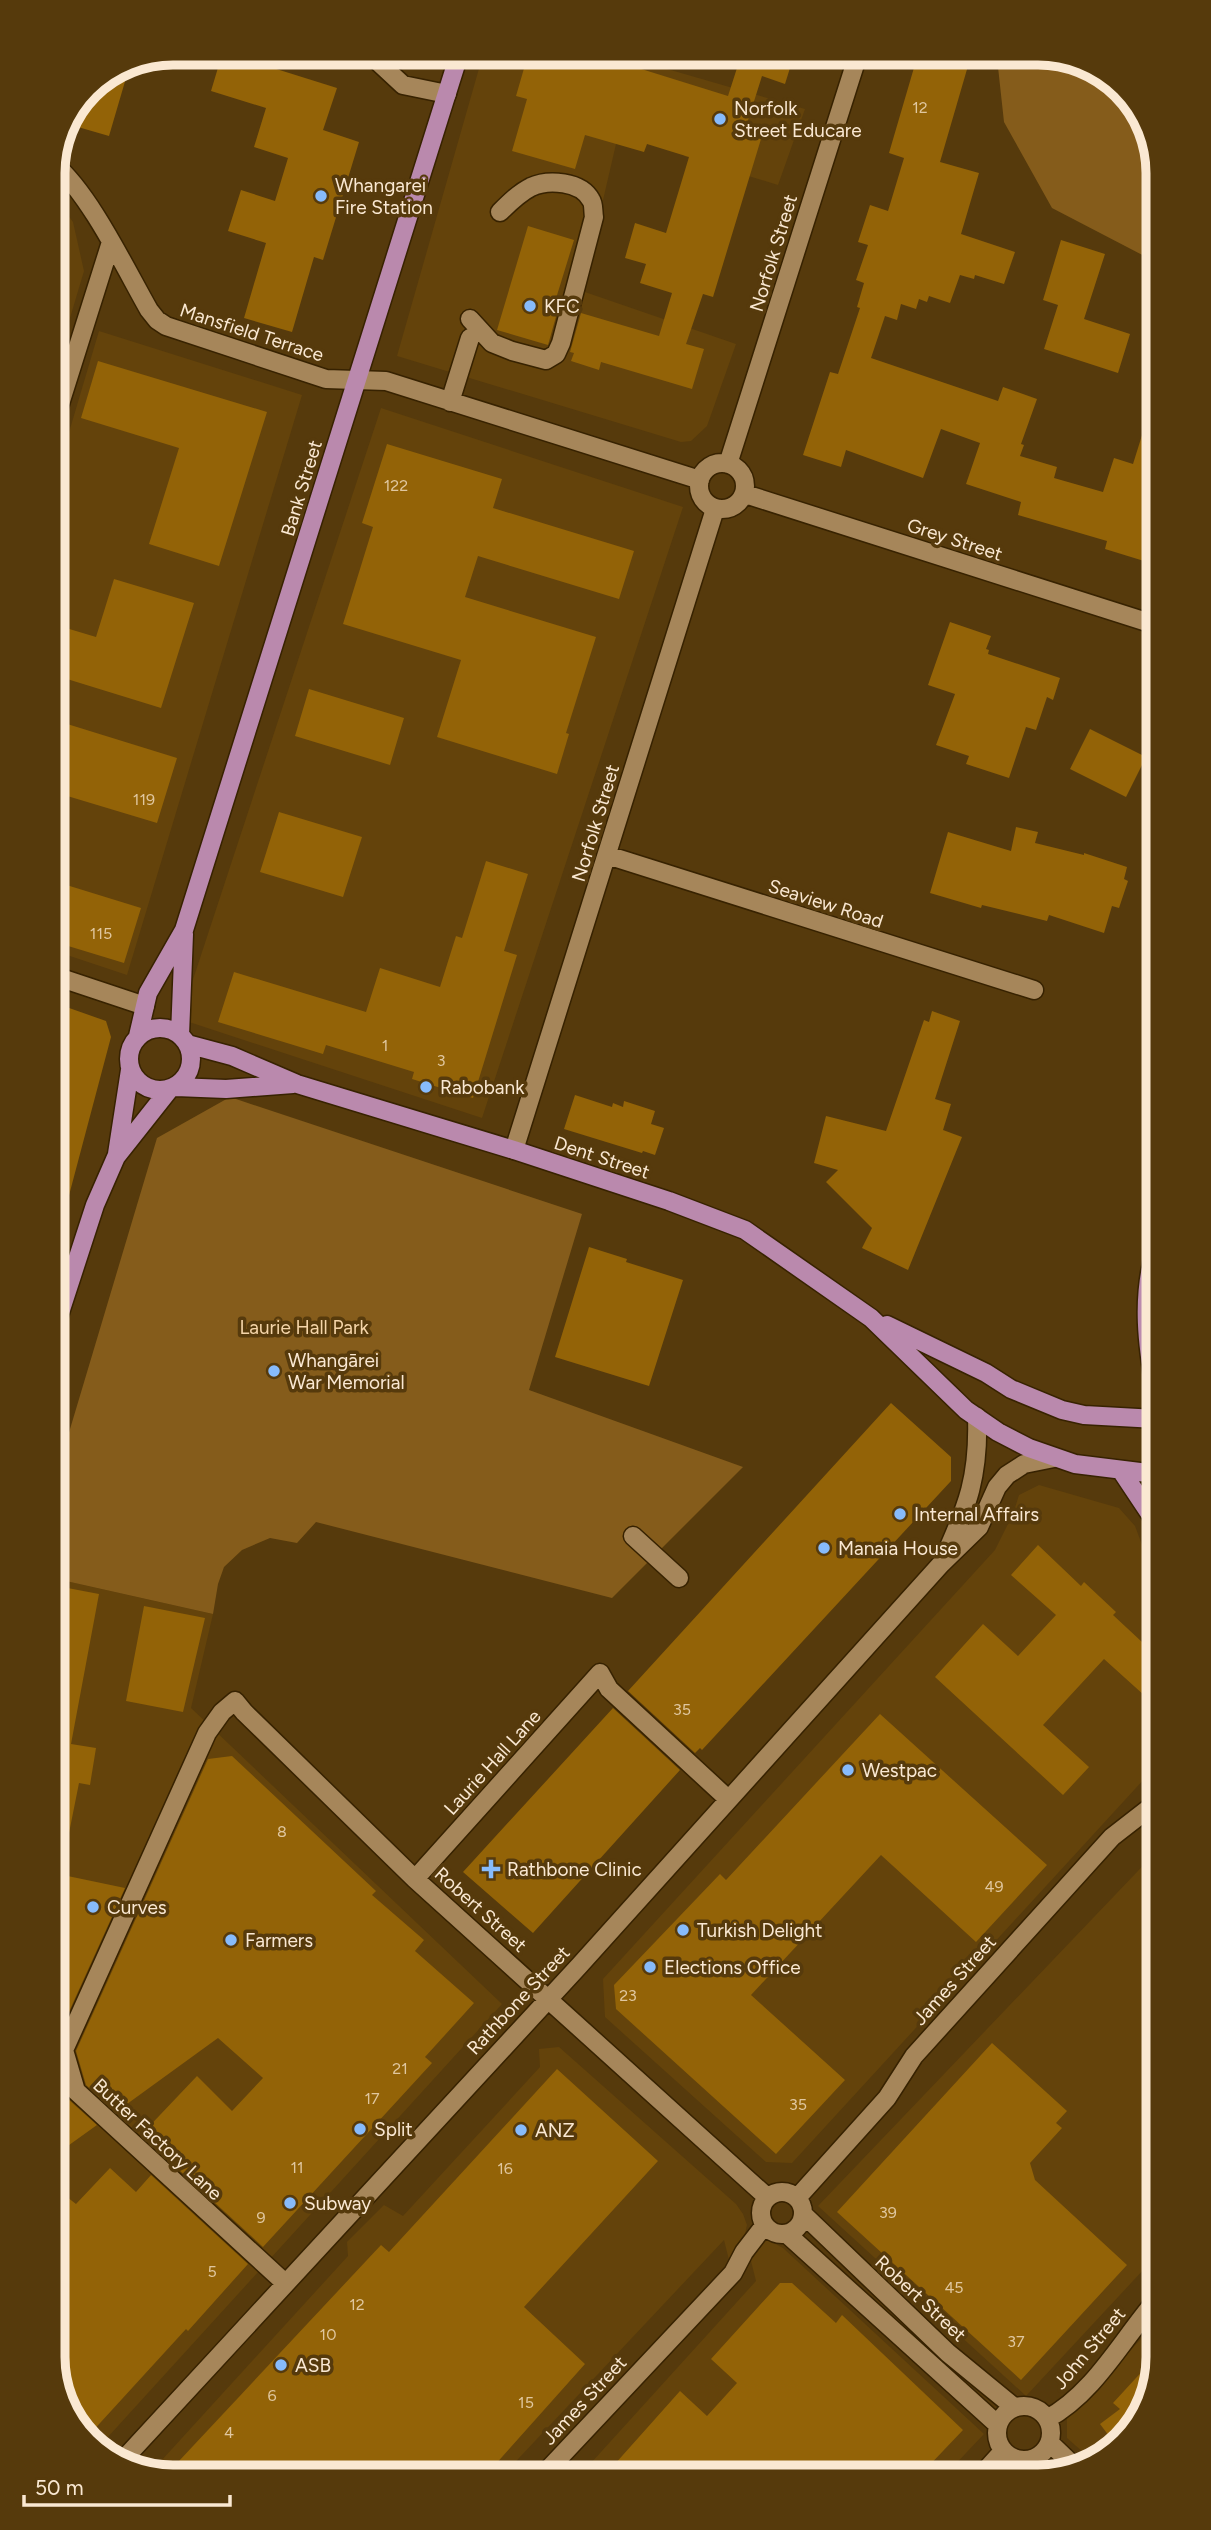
<svg xmlns="http://www.w3.org/2000/svg" width="1211" height="2530" font-family="Figtree,sans-serif">
<style>
.built{fill:#64430b}
.green{fill:#855c1b}
.building{fill:#936307}
.lines{fill:none;stroke-linecap:round;stroke-linejoin:round}
.minor-casing{stroke:#372201;stroke-width:21}
.major-casing{stroke:#372201;stroke-width:21}
.minor{stroke:#a6865a;stroke-width:18}
.major{stroke:#ba89ad;stroke-width:18}
.poi-dot{fill:#87bbfb;stroke:#563a0c;stroke-width:2.5}
.labels{text-anchor:middle;stroke-width:7;stroke-linejoin:round;paint-order:stroke}
.number-label{font-size:16px;fill:#e0c79f}
.poi-label{font-size:19px;fill:#fae8d2;stroke:#563a0c;text-anchor:start}
.street-label{font-size:19px;fill:#fae8d2;stroke:#563a0c}
.park-label{font-size:19px;fill:#f5d5a9;stroke:#563a0c}
.rim{fill:none;stroke:#fae8d2;stroke-width:9}
</style>
<rect width="100%" height="100%" fill="#563a0c"/>
<!-- built -->
<path class="built" d="M644,57L643,62L805,109L778,185L684,156L689,142L616,144L582,291L736,344L707,426L691,441L681,442L397,356L482,58Z
M53,195L73,222L84,271L53,375Z
M99,331L302,395L127,975L55,951L54,483Z
M381,408L683,507L482,1118L180,1019Z
M1039,1485L1119,1508L1135,1526L1156,1582L1157,1765L792,2163L766,2162L605,2017L603,1979L995,1550L1013,1514L1019,1495Z
M57,1579L213,1614L191,1708L502,2004L97,2449L59,2396Z
M1157,1851L1158,2254L1026,2396L818,2206Z
M559,2047L736,2204L743,2214L747,2225L744,2238L729,2260L724,2240L503,2475L165,2477L151,2472L348,2256L347,2242L384,2205L403,2216L540,2067L539,2049Z
M766,2239L783,2248L984,2434L948,2472L581,2474L756,2281L750,2257Z
M1158,2321V2358L1134,2430L1092,2460L1067,2438V2418Z"/>
<!-- green -->
<path class="green" d="M1008,53H1046L1111,77L1152,134V260L1052,208L1004,122L998,67Z
M230,1097L582,1214L529,1390L743,1467L612,1598L316,1522L297,1543L270,1538L242,1550L224,1567L218,1584L213,1614L57,1579L56,1476L157,1138Z"/>
<!-- building -->
<path class="building" d="M918,54H953L970,59L940,162L979,173L961,234L1015,252L1004,284L975,275L974,279L960,275L950,303L929,296L927,302L919,299L916,309L901,304L897,320L885,316L871,358L998,401L1003,387L1037,399L1021,444L1024,445L1020,456L1057,467L1054,478L1103,492L1114,458L1133,464L1148,416L1153,417V556L1147,554L1144,561L1105,549L1107,541L1018,515L1021,502L966,484L980,443L941,429L923,478L846,450L841,467L803,455L830,372L838,374L860,308L857,307L864,283L856,280L868,245L858,242L870,205L888,211L904,158L889,153Z
M794,55L785,84L762,76L744,133L761,139L713,297L703,294L686,344L704,349L692,389L601,362L599,370L571,361L574,353L570,352L581,313L659,336L672,293L640,283L646,264L625,258L635,223L666,233L689,157L647,144L644,152L585,135L575,169L512,151L527,99L516,96L527,58L624,57L622,63L728,96L737,68L711,60L712,56Z
M248,60L337,88L323,130L359,142L323,260L314,257L292,332L244,318L266,243L228,231L241,190L275,201L288,158L254,147L266,108L211,91L220,61Z
M131,61L109,136L71,125L88,87L127,62Z
M528,226L574,240L554,305L559,306L548,345L497,330Z
M1061,240L1105,254L1084,319L1130,334L1118,373L1044,349L1058,305L1043,300Z
M98,361L267,412L219,566L149,544L179,448L81,418Z
M387,444L502,479L493,508L634,551L619,599L478,556L465,597L596,637L566,733L569,734L557,774L437,737L461,660L343,624L373,527L362,523Z
M114,579L194,603L161,708L54,675V666L66,628L96,637Z
M950,622L991,636L986,649L989,650L988,654L1060,678L1053,700L1047,697L1036,730L1026,727L1009,778L966,764L969,756L936,745L955,694L928,685Z
M309,689L404,718L390,765L295,736Z
M64,723L177,758L157,823L54,792V754Z
M1090,729L1146,757L1126,797L1070,769Z
M279,812L362,837L343,897L260,872Z
M1016,827L1038,832L1035,843L1084,855V853L1127,867L1124,879L1128,881L1119,908L1112,906L1104,933L1049,915L1047,921L982,905L981,908L930,893L948,832L1011,851Z
M486,861L528,874L504,951L517,955L473,1098L412,1079L414,1072L326,1045L323,1054L218,1022L234,972L366,1012L380,968L440,987L456,936L462,938Z
M60,883L141,908L124,963L55,942V900Z
M55,1003L106,1021L111,1037L63,1218L56,1217Z
M932,1011L960,1021L935,1099L951,1104L943,1130L962,1137L908,1270L862,1248L872,1228L826,1182L838,1170L814,1163L826,1116L886,1131L924,1020L929,1022Z
M575,1095L612,1107L613,1103L623,1107L624,1101L655,1111L651,1124L664,1128L655,1155L643,1151L642,1153L564,1129Z
M589,1247L627,1259L626,1262L683,1280L649,1386L555,1357Z
M891,1403L951,1457V1481L702,1750L700,1748L695,1753L628,1691Z
M1038,1545L1081,1586L1084,1582L1116,1612L1113,1615L1156,1655L1157,1684L1145,1696L1104,1659L1043,1725L1089,1767L1063,1795L935,1677L983,1624L1018,1656L1056,1615L1011,1575Z
M57,1586L99,1594L71,1744L96,1748L90,1785L79,1783L68,1838L57,1837Z
M144,1606L205,1618L183,1712L126,1701Z
M613,1708L680,1770L533,1933L463,1872Z
M880,1714L1047,1865L976,1942L881,1855L751,1995L845,2080L776,2154L616,2009L614,1985L720,1874L726,1880Z
M232,1756L376,1891L372,1895L424,1940L415,1951L474,2003L425,2057L432,2063L263,2247L141,2135L197,2076L232,2111L263,2078L218,2038L116,2112L86,2085L76,2051L208,1759Z
M58,1874L125,1888L58,2036Z
M992,2043L1067,2111L1056,2123L1062,2128L1030,2163L1035,2180L1127,2265L1021,2380L837,2212Z
M557,2069L658,2161L524,2307L585,2364L486,2475L164,2477L381,2245L389,2252Z
M58,2070L68,2099L97,2125L58,2153Z
M110,2168L136,2192L151,2175L248,2264L188,2331L186,2329L90,2434L79,2424L59,2396L58,2190L76,2204Z
M780,2283H792L836,2323L842,2315L963,2430L923,2472L606,2474L680,2391L707,2416L737,2383L711,2359Z
M1158,2354L1134,2430L1115,2444L1100,2424L1120,2409L1113,2403Z"/>
<g class="lines">
<defs>
<path id="minor" d="M375,59L403,85L447,94
M54,164C90,194 125,268 149,310L157,320L166,326L326,379L386,381L700,480
M470,319L492,343L512,351L546,360L556,354L561,343L594,217C593,212 594,204 591,200C581,181 548,179 531,187C519,193 509,203 500,212
M450,402L470,338
M53,426L111,242
M699 486a23 23 0 1 1 46 0a23 23 0 1 1-46 0Z
M728,464L858,55
M745,494L1153,624
M607,855L1034,990
M55,976L145,1006
M514,1150L715,509
M633,1536L679,1578
M944,1558C968,1505 979,1476 977,1417
M415,1879L600,1673L609,1689L728,1799
M761 2213a21 21 0 1 1 42 0a21 21 0 1 1-42 0Z
M797,2198L887,2098L914,2056L1112,1837L1157,1802
M803,2214L948,2353L1014,2407
M787,2234L998,2425
M285,2283L76,2091L64,2050L207,1733L222,1712L235,1701L244,1712L415,1879L767,2197
M997 2433a27 27 0 1 1 54 0a27 27 0 1 1-54 0Z
M1047,2419C1095,2393 1123,2338 1158,2298
M1050,2443L1078,2470
M122,2461L579,1966L941,1564L979,1527L997,1487L1007,1475L1024,1464L1054,1458
M984,2472L1003,2451
M543,2475L733,2273L744,2252L764,2226"/>
<path id="major" d="M129 1059a31 31 0 1 1 62 0a31 31 0 1 1-62 0Z
M180,1035L184,934
M138,1036L148,993L184,930L458,58
M187,1044L232,1056L297,1084L514,1150L669,1201L745,1230L871,1318L966,1410L998,1432L1029,1448L1075,1464L1156,1474
M176,1087L226,1089L293,1084
M117,1154L130,1070
M1155,1252C1141,1298 1147,1346 1156,1393
M56,1325L95,1205L116,1157L169,1090
M887,1325L986,1373L1011,1389L1062,1410L1084,1415L1156,1419
M1122,1472L1156,1523"/>
</defs>
<!-- minor casing -->
<use href="#minor" class="minor-casing"/>
<!-- major casing -->
<use href="#major" class="major-casing"/>
<!-- minor -->
<use href="#minor" class="minor"/>
<!-- major -->
<use href="#major" class="major"/>
</g>
<!-- markers -->
<g class="poi-dot">
<circle cx="720" cy="119" r="7"/>
<circle cx="321" cy="196" r="7"/>
<circle cx="530" cy="306" r="7"/>
<circle cx="426" cy="1087" r="7"/>
<circle cx="274" cy="1371" r="7"/>
<circle cx="900" cy="1514" r="7"/>
<circle cx="824" cy="1548" r="7"/>
<circle cx="848" cy="1770" r="7"/>
<path d="M487.5 1858.5h7v7h7v7h-7v7h-7v-7h-7v-7h7z"/>
<circle cx="93" cy="1907" r="7"/>
<circle cx="683" cy="1930" r="7"/>
<circle cx="231" cy="1940" r="7"/>
<circle cx="650" cy="1967" r="7"/>
<circle cx="360" cy="2129" r="7"/>
<circle cx="521" cy="2130" r="7"/>
<circle cx="290" cy="2203" r="7"/>
<circle cx="281" cy="2365" r="7"/>
</g>
<g class="labels">
<!-- number labels -->
<g class="number-label">
<text x="920" y="113">12</text>
<text x="396" y="491">122</text>
<text x="144" y="805">119</text>
<text x="101" y="939">115</text>
<text x="385" y="1051">1</text>
<text x="441" y="1066">3</text>
<text x="682" y="1715">35</text>
<text x="282" y="1837">8</text>
<text x="994" y="1892">49</text>
<text x="628" y="2001">23</text>
<text x="400" y="2074">21</text>
<text x="372" y="2104">17</text>
<text x="798" y="2110">35</text>
<text x="297" y="2173">11</text>
<text x="505" y="2174">16</text>
<text x="888" y="2218">39</text>
<text x="261" y="2223">9</text>
<text x="212" y="2277">5</text>
<text x="954" y="2293">45</text>
<text x="357" y="2310">12</text>
<text x="328" y="2340">10</text>
<text x="1016" y="2347">37</text>
<text x="272" y="2401">6</text>
<text x="526" y="2408">15</text>
<text x="229" y="2438">4</text>
</g>
<!-- poi labels -->
<g class="poi-label">
<text x="734" y="115">Norfolk<tspan x="734" dy="22">Street Educare</tspan></text>
<text x="335" y="192">Whangarei<tspan x="335" dy="22">Fire Station</tspan></text>
<text x="544" y="313">KFC</text>
<text x="440" y="1094">Rabobank</text>
<text x="288" y="1367">Whangārei<tspan x="288" dy="22">War Memorial</tspan></text>
<text x="914" y="1521">Internal Affairs</text>
<text x="838" y="1555">Manaia House</text>
<text x="862" y="1777">Westpac</text>
<text x="507" y="1876">Rathbone Clinic</text>
<text x="107" y="1914">Curves</text>
<text x="697" y="1937">Turkish Delight</text>
<text x="245" y="1947">Farmers</text>
<text x="664" y="1974">Elections Office</text>
<text x="374" y="2136">Split</text>
<text x="535" y="2137">ANZ</text>
<text x="304" y="2210">Subway</text>
<text x="295" y="2372">ASB</text>
</g>
<!-- street labels -->
<g class="street-label">
<text transform="translate(773 253) rotate(-73)" y="7">Norfolk Street</text>
<text transform="translate(252 332) rotate(18)" y="7">Mansfield Terrace</text>
<text transform="translate(301 488) rotate(-73)" y="7">Bank Street</text>
<text transform="translate(955 539) rotate(18)" y="7">Grey Street</text>
<text transform="translate(595 823) rotate(-73)" y="7">Norfolk Street</text>
<text transform="translate(826 903) rotate(18)" y="7">Seaview Road</text>
<text transform="translate(602 1157) rotate(18)" y="7">Dent Street</text>
<text transform="translate(492 1762) rotate(-48)" y="7">Laurie Hall Lane</text>
<text transform="translate(481 1909) rotate(42)" y="7">Robert Street</text>
<text transform="translate(954 1980) rotate(-48)" y="7">James Street</text>
<text transform="translate(518 2000) rotate(-47)" y="7">Rathbone Street</text>
<text transform="translate(158 2139) rotate(43)" y="7">Butter Factory Lane</text>
<text transform="translate(921 2298) rotate(43)" y="7">Robert Street</text>
<text transform="translate(1089 2348) rotate(-50)" y="7">John Street</text>
<text transform="translate(584 2400) rotate(-47)" y="7">James Street</text>
</g>
<!-- park labels -->
<g class="park-label">
<text x="304" y="1334">Laurie Hall Park</text>
</g>
</g>
<!-- crop -->
<path d="M0 0H1211V2530H0ZM173 65H1038A108 108 0 0 1 1146 173V2357A108 108 0 0 1 1038 2465H173A108 108 0 0 1 65 2357V173A108 108 0 0 1 173 65Z" fill="#563a0c" fill-rule="evenodd"/>
<path class="rim" d="M173 65H1038A108 108 0 0 1 1146 173V2357A108 108 0 0 1 1038 2465H173A108 108 0 0 1 65 2357V173A108 108 0 0 1 173 65Z"/>
<!-- scale -->
<path d="M24 2495v10h206v-10" fill="none" stroke="#fae8d2" stroke-width="3.5"/>
<text x="35" y="2495" font-size="21" fill="#fae8d2" stroke="#563a0c" stroke-width="5" paint-order="stroke">50 m</text>
</svg>
